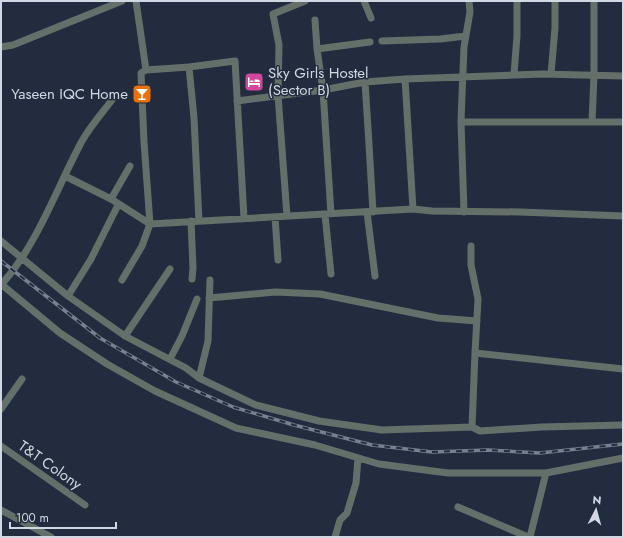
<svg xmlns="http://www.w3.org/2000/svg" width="624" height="538" font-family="Jost,sans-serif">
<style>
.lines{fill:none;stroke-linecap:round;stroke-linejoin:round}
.minor{stroke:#656f6a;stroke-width:7}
.rail-casing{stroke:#78808f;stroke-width:3.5}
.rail{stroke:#232c3e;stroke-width:2;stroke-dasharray:6;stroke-linecap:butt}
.labels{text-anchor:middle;stroke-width:3;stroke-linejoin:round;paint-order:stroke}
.poi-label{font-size:15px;fill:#d1d7e3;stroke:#232c3e;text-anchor:start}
.street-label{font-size:15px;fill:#d1d7e3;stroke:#232c3e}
</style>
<rect width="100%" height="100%" fill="#232c3e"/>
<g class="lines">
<!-- minor -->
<path class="minor" d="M364,1L371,18
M315,20L317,49L323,90L331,214
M382,41L440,39L466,36
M1,47L13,45L122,1
M317,49L370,42
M189,67L235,61L244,218
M146,70L189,67L194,118L199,221
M514,74L517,36V1
M551,74L555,28V1
M405,79L413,209
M365,82L369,144L373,212
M237,101L323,90L365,82L405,79L542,74L623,76
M461,122H623
M592,122L594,76V1
M65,176L111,199L150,224L413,209L432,211L520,212L623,216
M111,199L130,166
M367,212L375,276
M464,212L461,122L462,95L464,47L470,12L469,1
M325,215L331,274
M287,216L278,95L279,45L273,14L305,1
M275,217L278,260
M191,221L193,268L192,279
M1,241L68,296L125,336L186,368L199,378L256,405L319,421L382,430L472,427L480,431L542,427L623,425
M471,246V265L478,299L475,353
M122,280L142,246L150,224L144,142L141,73L146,70L136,1
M1,284L60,333L107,364L155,391L236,428L315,445L379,464L448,473H546L623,458
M1,285C38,244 56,189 82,141C91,125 104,111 115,96
M68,296L91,259L118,205
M209,298L275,292L320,294L438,318L477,321
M125,336L170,269
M170,359L182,336L197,299
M199,378L208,341L210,280
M1,409L22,379
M472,427L475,353L623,369
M1,446L85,505
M458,507L528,537
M1,510L51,537
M335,537L340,520L347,513L356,483L358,458
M530,537L546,473"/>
<defs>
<path id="rail" d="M1,261L100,338L176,382L233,407L294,425L372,445L432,452L488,450L540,453L623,444"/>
</defs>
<!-- rail casing -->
<use href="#rail" class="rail-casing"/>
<!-- rail -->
<use href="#rail" class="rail"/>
</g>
<!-- icons -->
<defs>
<symbol id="hotel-square" viewBox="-11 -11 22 22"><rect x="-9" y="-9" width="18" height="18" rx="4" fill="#d1479c" stroke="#232c3e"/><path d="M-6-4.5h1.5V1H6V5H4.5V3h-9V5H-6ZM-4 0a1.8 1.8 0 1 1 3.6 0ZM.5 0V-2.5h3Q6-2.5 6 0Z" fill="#fff"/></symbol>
<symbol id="bar-square" viewBox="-11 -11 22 22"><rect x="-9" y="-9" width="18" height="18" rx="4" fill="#e8710a" stroke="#232c3e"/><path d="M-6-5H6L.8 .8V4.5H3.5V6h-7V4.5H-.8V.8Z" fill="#fff"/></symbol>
</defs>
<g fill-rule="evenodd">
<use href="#hotel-square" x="243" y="71" width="22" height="22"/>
<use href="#bar-square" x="131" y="83" width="22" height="22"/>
</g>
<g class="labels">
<!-- poi labels -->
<g class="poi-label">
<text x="268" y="78">Sky Girls Hostel<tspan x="268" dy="17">(Sector B)</tspan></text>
<text x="128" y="99" text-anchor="end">Yaseen IQC Home</text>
</g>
<!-- street labels -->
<g class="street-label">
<text transform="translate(50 465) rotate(35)" y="5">T&amp;T Colony</text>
</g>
</g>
<!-- border -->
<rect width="624" height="538" fill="none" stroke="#d1d7e3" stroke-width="4"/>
<!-- north arrow -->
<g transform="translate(596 510) rotate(6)" stroke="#232c3e" stroke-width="3" paint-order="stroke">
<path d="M0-3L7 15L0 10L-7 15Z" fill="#d1d7e3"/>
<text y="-6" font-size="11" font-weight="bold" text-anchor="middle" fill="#d1d7e3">N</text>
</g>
<!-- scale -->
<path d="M10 522v6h106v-6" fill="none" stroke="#d1d7e3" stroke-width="2"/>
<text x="16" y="522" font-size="12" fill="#d1d7e3" stroke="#232c3e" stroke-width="3" paint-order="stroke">100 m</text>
</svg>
